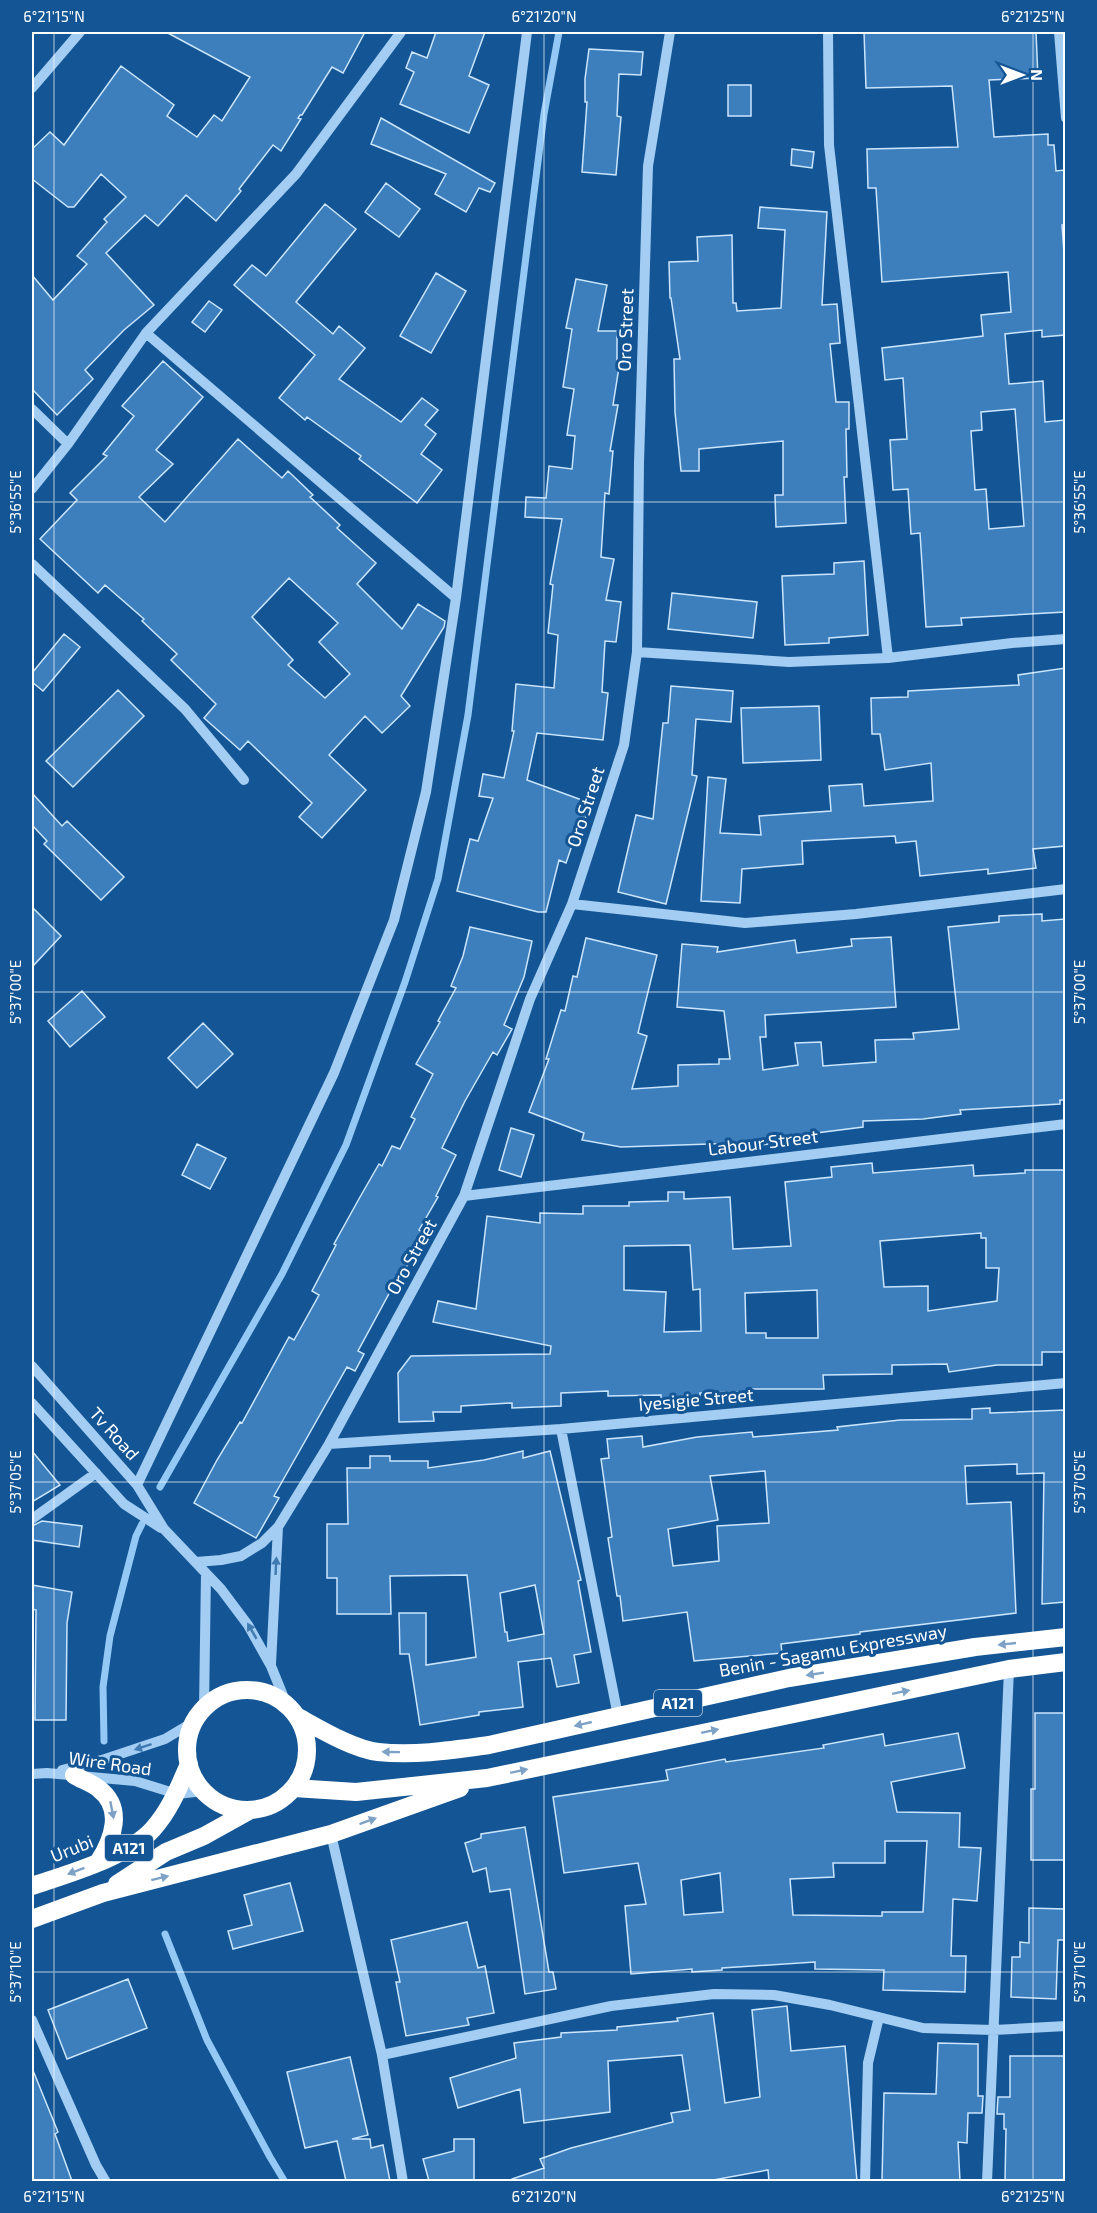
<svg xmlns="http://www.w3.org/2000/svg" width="1097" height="2213" font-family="'Exo 2',sans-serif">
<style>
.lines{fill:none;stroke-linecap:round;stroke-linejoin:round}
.stream{stroke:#95c9f5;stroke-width:7}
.building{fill:#3d7fbd;stroke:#cbe5fd;stroke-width:1.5;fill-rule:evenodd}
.minor{stroke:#a3cdf2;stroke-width:10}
.highway{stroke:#fff;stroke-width:18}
.oneway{fill:#3f7ab1}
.oneway2{fill:#7ea2c5}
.ticks{fill:none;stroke:#fff;stroke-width:1.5;stroke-opacity:0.45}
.labels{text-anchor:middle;stroke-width:6;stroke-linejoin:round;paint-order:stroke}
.shield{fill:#145695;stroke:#b8ccdf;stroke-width:1.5}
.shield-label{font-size:16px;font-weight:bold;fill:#fff}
.street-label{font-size:18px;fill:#fff;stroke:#145695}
.neatline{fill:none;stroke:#fff;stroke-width:2}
.ticks-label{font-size:15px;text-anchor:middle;fill:#fff}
</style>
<rect width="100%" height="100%" fill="#145695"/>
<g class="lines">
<!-- stream -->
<path class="stream" d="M160,1487L282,1274L346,1145L405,982L438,879L468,715L544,114L559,32
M104,1741L103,1687L110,1636L136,1536L142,1524
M165,1934L207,2040L270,2157L285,2182"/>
</g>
<!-- building -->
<path class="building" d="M166,32H365L343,73L332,67L302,115H300L298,118L301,119L281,151L273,145L239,189L241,191L216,221L186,195L158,226L145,215L106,253L154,305L124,330L85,370L93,379L57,415L32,389V275L53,300L87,264L77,256L107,222L104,219L126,197L101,174L74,207H68L32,179V149L50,132L64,145L121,66L174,105L167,116L197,137L214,115L222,121L250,77Z
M436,32H485L469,76L489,85L469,133L400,104L414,72L406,68L412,52L427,58Z
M864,32H1036L1038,78L989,80L994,137L1048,134V145H1054L1056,171L1064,170L1065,224L1062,225L1065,266V335L1042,337V330L1005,334L1009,384L1043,381L1045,422L1065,420V612L961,618L962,625L926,627L920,533L911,534L908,489L893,490L890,440L907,439L903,378L885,380L882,348L983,336L981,315L1011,312L1008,272L882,282L876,188H868L867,149L958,147L952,86L866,88ZM1015,409L1024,526L989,529L986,489L975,490L971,431L982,430L981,412Z
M589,49L643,52L641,75L619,74L617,116L621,117L616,175L582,172L587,102H585V79Z
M728,85H751V116H728Z
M381,118L495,183L490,192L479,188L466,212L435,194L446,174L371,144Z
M792,149L814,152L812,168L791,165Z
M386,183L420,209L399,237L365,212Z
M325,204L356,229L296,302L333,334L339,326L365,348L339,379L401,422L422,398L438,410L425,425L436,434L421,454L442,470L417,503L359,459L361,456L307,417L305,420L279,398L315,355L234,285L252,265L266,276Z
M760,207L827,212L822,305L837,304L840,343L830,344L836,402H849V429H846L847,477H844L846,523L776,527L775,495H783V441L699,449V471H681L675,412L674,359H680L671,298H670L669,262L698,261L697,237L732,235L733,303H736L737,311L781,308L785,230L758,228Z
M436,273L466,291L431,353L400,336Z
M576,279L607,285L598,331H617V360L620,361L613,405H618L610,451H613L609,494L605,493L601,557L614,559L606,600L621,602L616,642L605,641L602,692L608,693L603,740L537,733L527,780L590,803L582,830L578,828L566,863L559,860L546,912H538L457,891L470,839L478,841L493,798L479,796L483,774L504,778L514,731H512L516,684L554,688L558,635L548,633L553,585L550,584L562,519L525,517L526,497L546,498L549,466L572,469L575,436L567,435L574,389L563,387L572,329L566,328Z
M209,301L222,310L205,332L192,322Z
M163,361L203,397L156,450L173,464L139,497L165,522L238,439L282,478L288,471L313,495L310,497L340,525L337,528L376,563L357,584L402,629L418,604L445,621L444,627L401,696L410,706L382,733L365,716L329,755L366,790L322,838L299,817L312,803L248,741L240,750L204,718L216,704L171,660L177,654L142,621L144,619L105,585L98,593L40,539L77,500L70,493L107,456L103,454L134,416L122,406ZM289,578L338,623L319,642L350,674L325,698L288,665L293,660L252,617Z
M864,561L868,635L829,638V643L785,645L782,576L834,574V563Z
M672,593L757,602L753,638L668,629Z
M64,634L80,647L43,691L32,682V673Z
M1065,668V846L1033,849L1036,868L988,874V869L920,876L916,841L896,843L895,836L802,841L803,864L742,869L740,903L701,901L708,777L726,779L720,833L761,835L759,816L831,811L829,786L862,784L864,806L933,801L931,763L885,770L880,734H872L871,698L908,697V691L1019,685L1018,675Z
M671,686L733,691L731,722L696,719L692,775L697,776L666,904L618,892L636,815L653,819L663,723H668Z
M118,690L144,716L73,787L46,761Z
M819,706L821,760L743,763L741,708Z
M32,793L62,826L67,821L124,877L101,900L44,844L47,841L32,825Z
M32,907L61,936L32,967Z
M1042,914V921L1065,919V1100H1060V1104L960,1110L961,1114L923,1119L863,1121V1127L769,1139L770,1144L739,1147V1143L621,1147L582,1140L584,1133L529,1112L549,1059H546L561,1010L565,1011L573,976L577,977L586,938L657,955L638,1033L647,1036L632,1089L678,1086V1065L719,1064V1059H730L724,1011L677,1007L682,944L718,947L717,952L795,940L797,953L852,946L851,939L891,937L896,1007L765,1015L766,1037H760L763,1070L798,1065L795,1043L821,1042L823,1066L876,1062L875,1040L914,1039L913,1033L959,1029L948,927L999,922V916Z
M470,927L532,941L524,977L504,1025L512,1029L497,1055L493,1052L465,1101L442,1148L456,1155L436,1196L438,1197L419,1230L425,1234L399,1280L397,1279L358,1351L364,1354L355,1371L347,1367L274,1496L279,1498L256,1538L194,1503L217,1460L240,1422L242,1423L289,1337L294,1340L319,1295L312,1291L336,1245L334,1244L360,1197L379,1164L382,1166L392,1146L400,1149L415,1119L411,1117L433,1074L416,1064L440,1022L438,1021L456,988L451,986L463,956Z
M82,991L105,1017L70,1047L48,1021Z
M203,1023L233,1054L197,1088L168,1058Z
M511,1128L534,1135L521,1177L499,1170Z
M197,1144L226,1158L210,1189L182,1175Z
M872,1163L873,1173L973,1165L974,1176L1025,1173V1170H1065V1352H1042V1365H997L949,1372L947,1364L892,1365V1374L823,1375L824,1389H747V1392L700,1393V1400H661V1395L608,1396V1391L561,1393V1406L512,1408V1403L461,1406V1412H433L434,1421L399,1422L398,1373L411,1356L550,1354L551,1346L433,1322L438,1301L476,1309L487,1216L540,1223V1213L583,1214V1206H629V1202L668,1201V1192H684V1199L730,1197L733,1249L791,1246L785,1182L832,1177L831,1167ZM981,1233V1238H986V1268H999L997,1301L928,1311V1286L884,1287L880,1241ZM690,1245L693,1290L700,1289L701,1331L664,1332L666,1292L624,1290V1246ZM817,1290L818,1338H766V1333H746L745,1293Z
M990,1408V1413L1065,1410V1602L1042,1604L1044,1473L1017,1474V1464L965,1466L967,1504L1011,1502L1016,1613L860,1632V1634L781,1644L782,1653L694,1661L687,1612L623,1621L620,1596H617L608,1538L612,1537L601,1459L609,1458L607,1439L642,1436L643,1447L697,1437L752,1432L753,1437L838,1430L837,1427L900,1420L972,1419V1409ZM765,1471L769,1523L717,1526L719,1561L673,1566L668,1529L718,1520L710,1476Z
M32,1451L60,1485L32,1502Z
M523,1451V1458L550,1451L581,1580L578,1581L591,1652L574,1655L579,1683L557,1687L551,1658L518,1662L523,1707L479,1712V1715L420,1725L409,1654H400L399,1613H426V1665L476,1657L467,1575L390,1576L391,1614H337V1578H327V1524H348L347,1468H370V1456H390V1461H428V1468L484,1460ZM535,1585L544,1634L508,1641L507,1632H505L500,1593Z
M42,1521L82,1526L79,1547L32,1540V1526Z
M32,1585L72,1592L67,1623L66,1720H35L36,1610L32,1609Z
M1035,1713H1065V1860H1031V1789H1035Z
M958,1733L965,1768L891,1782L897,1812L960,1813L959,1847L981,1848L977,1901L953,1899L951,1956H966L965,1992L883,1990L884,1970L815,1969V1962L722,1968V1970L692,1972V1969L631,1974L625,1906L646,1904L638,1863L564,1873L553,1797L668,1780L666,1770L725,1759L726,1762L824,1748L823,1745L883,1734L885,1746ZM885,1841H927L923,1912H882V1916L793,1915L790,1879L834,1877L833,1863H885ZM720,1873L723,1912L684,1915L681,1880Z
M525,1827L549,1972H553L556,1989L525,1994L510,1889L490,1892L486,1868L473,1872L465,1843L481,1838V1834Z
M290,1883L303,1931L233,1949L228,1931L252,1925L244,1895Z
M1029,1908L1065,1909V1940H1058L1056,1999L1011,1997L1012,1957H1020V1942L1029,1943Z
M467,1922L478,1968L485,1966L494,2013L467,2018L469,2025L406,2036L396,1982H400L391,1940Z
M128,1979L147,2028L67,2059L48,2010Z
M787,2006L791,2051L845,2046L857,2181H769L768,2170L708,2181H512V2179L544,2168L540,2159L571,2148L673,2122L671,2113L690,2110L682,2055L608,2061L610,2112L524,2123L520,2089L458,2108L450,2078L516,2058L514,2043L561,2037V2033L617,2030V2027L678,2021L677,2018L713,2013L725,2103L760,2097L752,2010Z
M938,2043L978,2044V2096H983L982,2113H968L967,2143L958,2142L960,2181H882L884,2093L936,2094Z
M1010,2056H1065V2181H1005L1006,2129H1004V2114H997L998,2097H1010Z
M350,2057L368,2135L352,2139H370L371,2148L383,2145L390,2181H346L337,2141L305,2148L287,2072Z
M32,2068L58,2132L55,2134L72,2181H32Z
M454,2139H474V2181H429L423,2159L454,2151Z"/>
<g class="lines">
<!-- minor -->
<path class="minor" d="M828,32L829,145L888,658
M1059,32L1066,118
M32,88L80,32
M146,333L456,598
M32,409L68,444
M32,489L68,444L146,333L296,174L401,32
M32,564L185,709L244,780
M637,652L789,662L888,658L1012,643L1066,639
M572,904L745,923L856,914L1066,889
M464,1196L1066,1124
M32,1366L137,1485L164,1529L221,1589L248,1625L271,1666L286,1703
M32,1403L124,1504L161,1528
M561,1429L618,1716
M329,1444L561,1429L1066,1383
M137,1485L334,1073L394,920L426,792L456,598L527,32
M32,1519L96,1473
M196,1562L221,1560L241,1556L262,1543L278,1527L329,1444L464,1196L530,999L572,904L624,745L637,652L639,463L648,166L670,32
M271,1664L278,1527
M204,1708L206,1573
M62,1770L105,1759L165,1739L195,1721
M32,1774L47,1773L135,1781L177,1794L204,1791
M331,1834L382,2055L403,2182
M32,2020L96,2165L106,2182
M382,2055L611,2006L714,1994L774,1995L830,2005L923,2028L994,2030L1066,2026
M865,2182L868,2063L879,2017
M987,2182L1009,1669"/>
<!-- highway -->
<path class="highway" d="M187 1750a60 60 0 1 1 120 0a60 60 0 1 1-120 0Z
M298,1717C320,1729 353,1749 378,1752C415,1756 453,1750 489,1745L789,1678L975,1647L1066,1637
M74,1775C82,1780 92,1783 99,1789C124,1808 113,1839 99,1861
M294,1788L356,1792L487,1778L1009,1669L1066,1662
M117,1884L166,1852L204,1836L249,1811
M32,1886C67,1874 128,1857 153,1829C170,1810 179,1787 189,1764
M32,1919L103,1893L331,1834L460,1788"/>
</g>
<!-- one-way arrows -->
<defs><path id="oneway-solid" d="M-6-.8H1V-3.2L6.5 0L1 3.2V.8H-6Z" transform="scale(1.5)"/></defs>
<g class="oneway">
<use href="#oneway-solid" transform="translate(276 1566) rotate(-87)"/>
<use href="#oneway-solid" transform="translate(252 1631) rotate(-120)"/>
<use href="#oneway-solid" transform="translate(143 1747) rotate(162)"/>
</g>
<g class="oneway2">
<use href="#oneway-solid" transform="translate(1007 1644) rotate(174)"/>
<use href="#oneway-solid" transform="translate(815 1674) rotate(171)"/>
<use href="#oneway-solid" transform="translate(901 1692) rotate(-12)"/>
<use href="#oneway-solid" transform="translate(583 1724) rotate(167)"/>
<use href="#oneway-solid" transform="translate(710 1731) rotate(-12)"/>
<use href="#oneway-solid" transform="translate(391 1752) rotate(-179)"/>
<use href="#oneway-solid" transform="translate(519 1771) rotate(-12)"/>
<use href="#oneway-solid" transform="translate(112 1810) rotate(79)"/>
<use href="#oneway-solid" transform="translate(368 1821) rotate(-20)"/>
<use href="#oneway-solid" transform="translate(76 1871) rotate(159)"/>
<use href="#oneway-solid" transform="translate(160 1878) rotate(-14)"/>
</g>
<!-- ticks -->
<path class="ticks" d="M54,32V2182M544,32V2182M1033,32V2182M32,502H1066M32,992H1066M32,1482H1066M32,1972H1066"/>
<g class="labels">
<!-- shield labels -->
<g class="shield">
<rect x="654" y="1690" width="48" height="26" rx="4.5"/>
<rect x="105" y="1835" width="48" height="26" rx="4.5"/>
</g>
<g class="shield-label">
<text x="678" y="1709">A121</text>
<text x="129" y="1854">A121</text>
</g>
<!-- street labels -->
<g class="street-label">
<text transform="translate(626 330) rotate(-88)" y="6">Oro Street</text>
<text transform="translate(586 807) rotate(-72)" y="6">Oro Street</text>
<text transform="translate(763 1143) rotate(-7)" y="6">Labour Street</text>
<text transform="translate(412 1257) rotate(-61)" y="6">Oro Street</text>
<text transform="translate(696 1400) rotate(-5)" y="6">Iyesigie Street</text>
<text transform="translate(114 1434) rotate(48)" y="6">Tv Road</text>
<text transform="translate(833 1651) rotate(-10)" y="6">Benin - Sagamu Expressway</text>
<text transform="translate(110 1764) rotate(8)" y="6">Wire Road</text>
<text transform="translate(72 1849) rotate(-22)" y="6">Urubi</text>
</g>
</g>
<!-- border -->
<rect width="1097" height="2213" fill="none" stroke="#145695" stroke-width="66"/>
<!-- north arrow -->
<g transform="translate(1022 75) rotate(90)" stroke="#145695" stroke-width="4.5" paint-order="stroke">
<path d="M0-4.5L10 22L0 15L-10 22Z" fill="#ffffff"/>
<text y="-9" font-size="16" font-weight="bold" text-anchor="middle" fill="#ffffff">N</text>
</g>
<rect x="33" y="33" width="1031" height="2147" class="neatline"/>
<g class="ticks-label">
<text x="54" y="22">6°21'15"N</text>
<text x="544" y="22">6°21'20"N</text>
<text x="1033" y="22">6°21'25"N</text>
<text transform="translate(16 502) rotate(-90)" y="5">5°36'55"E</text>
<text transform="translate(1080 502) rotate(-90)" y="5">5°36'55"E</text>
<text transform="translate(1080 992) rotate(-90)" y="5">5°37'00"E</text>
<text transform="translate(16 992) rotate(-90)" y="5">5°37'00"E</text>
<text transform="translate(16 1482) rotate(-90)" y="5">5°37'05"E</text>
<text transform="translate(1080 1482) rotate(-90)" y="5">5°37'05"E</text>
<text transform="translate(1080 1972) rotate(-90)" y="5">5°37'10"E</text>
<text transform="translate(16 1972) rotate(-90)" y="5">5°37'10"E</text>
<text x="54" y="2202">6°21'15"N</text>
<text x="544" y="2202">6°21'20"N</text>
<text x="1033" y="2202">6°21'25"N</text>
</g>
</svg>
